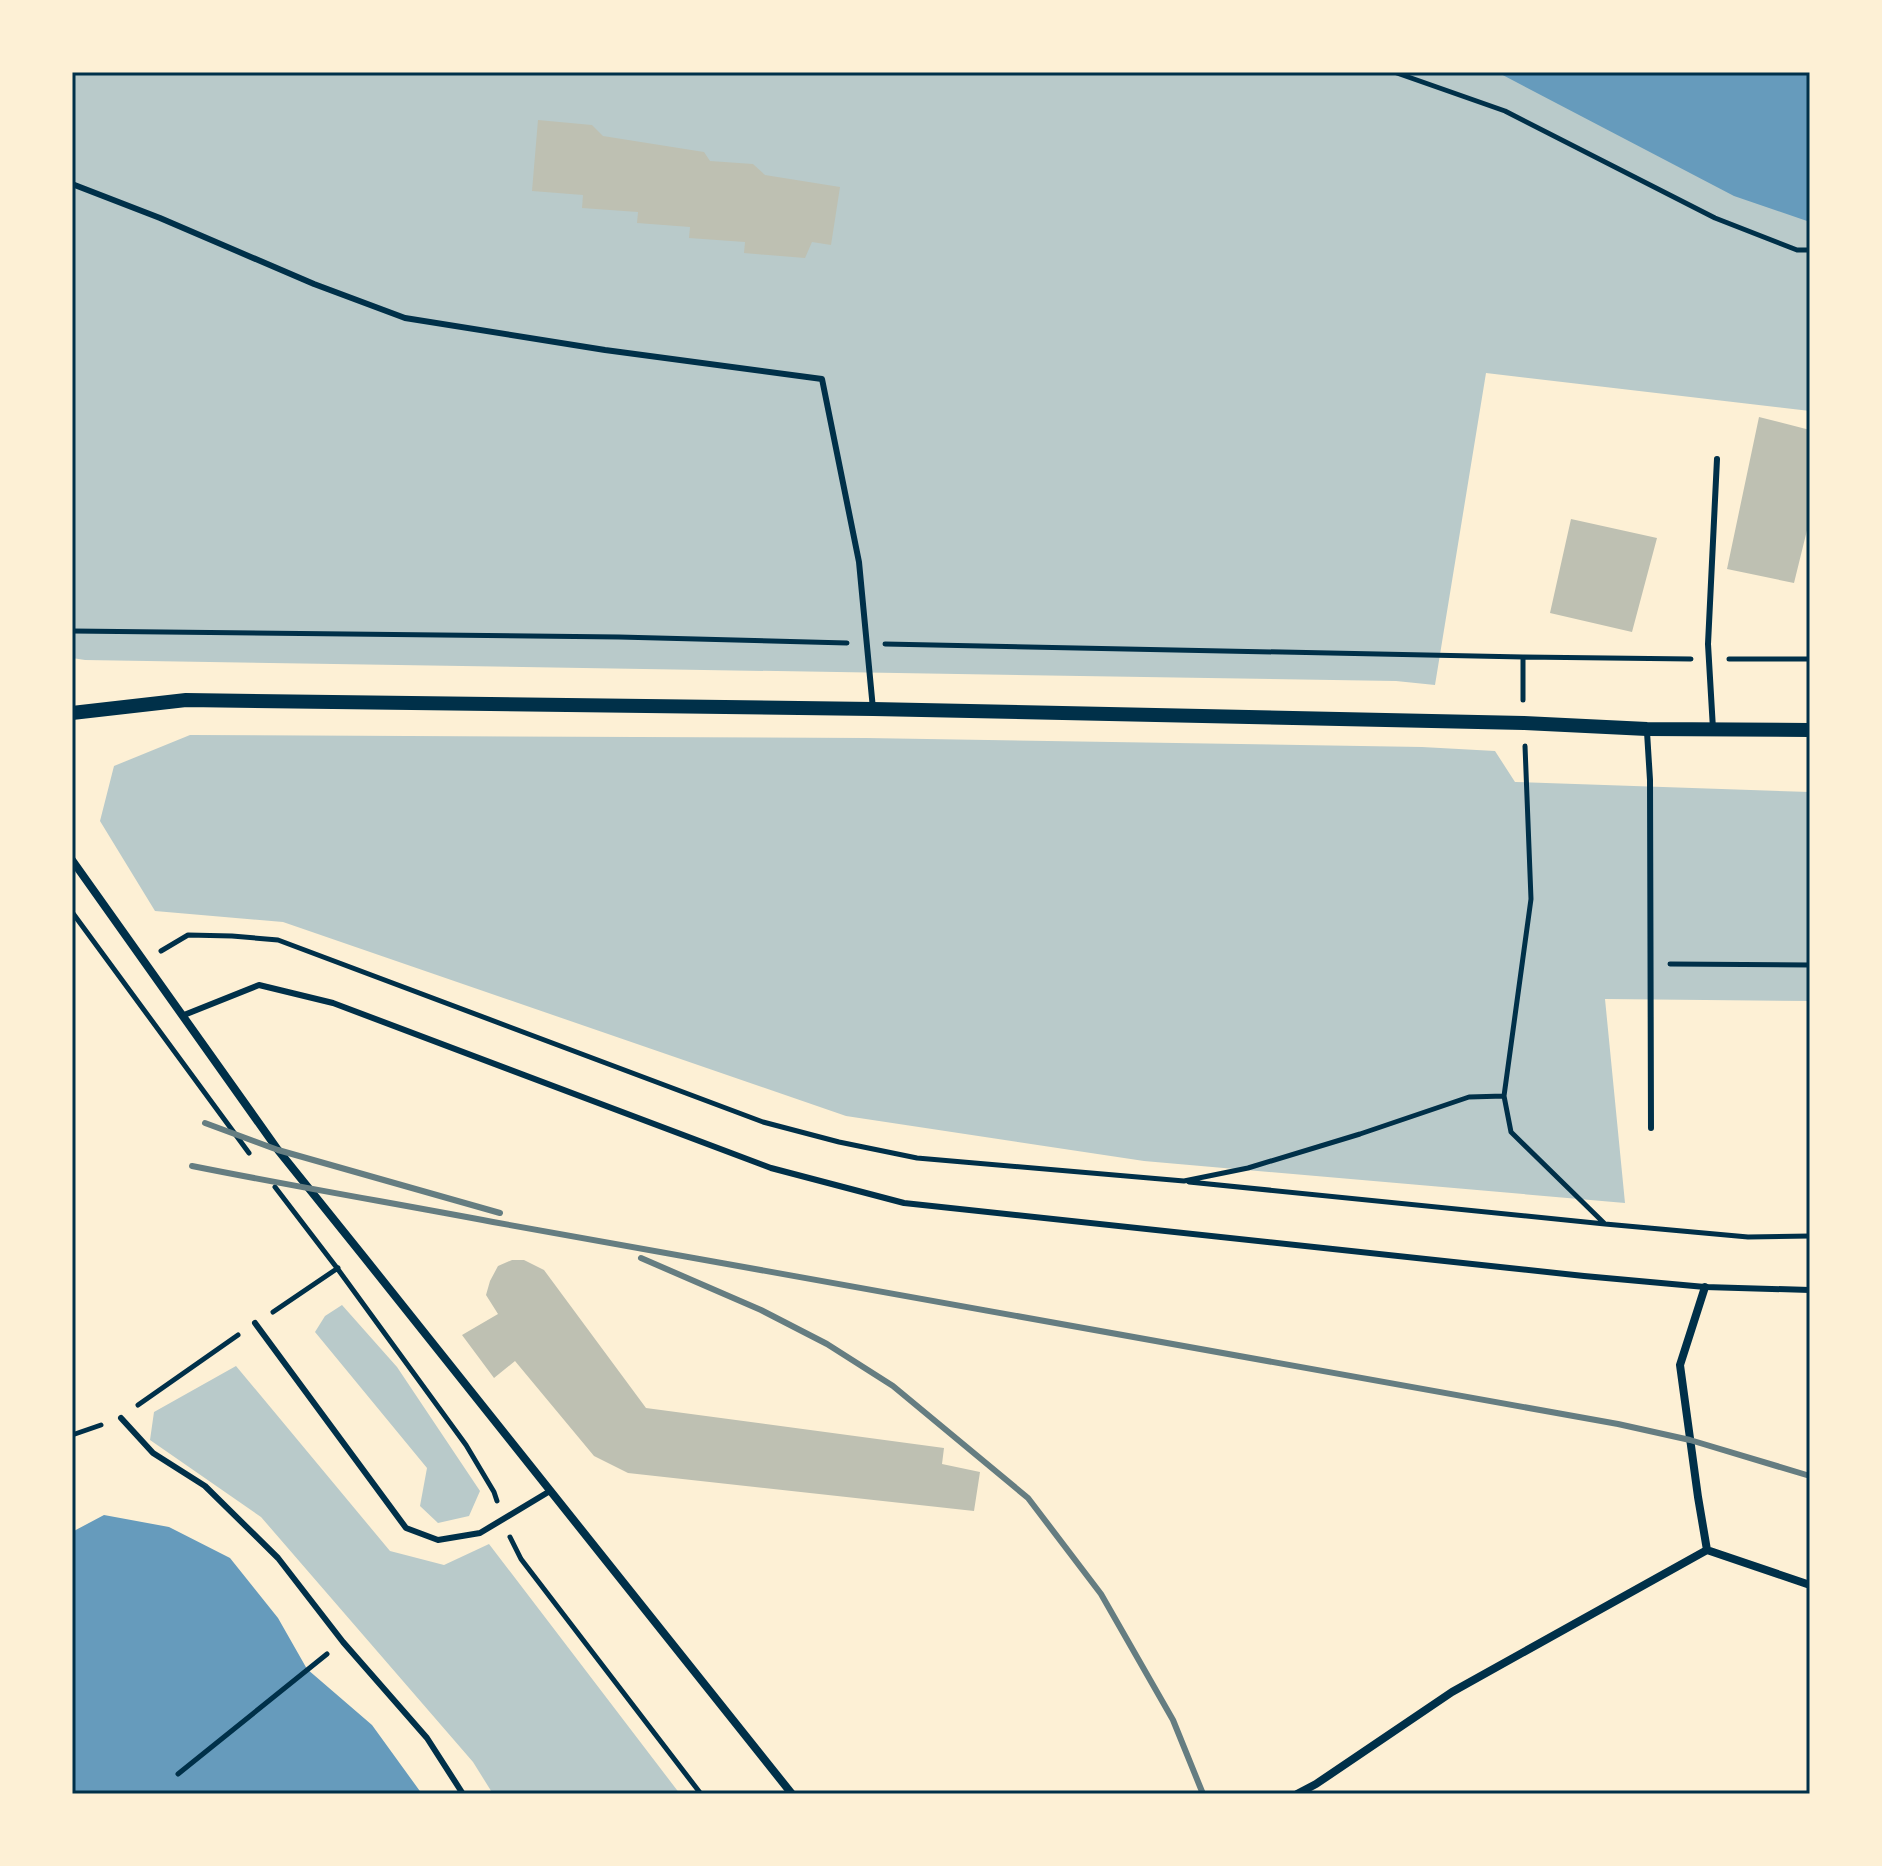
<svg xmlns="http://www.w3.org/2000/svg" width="1882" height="1866" font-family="Figtree,sans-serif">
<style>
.green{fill:#b9caca}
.water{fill:#669bbc}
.building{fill:#bec0b2}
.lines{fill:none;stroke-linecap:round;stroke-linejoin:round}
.path{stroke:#003049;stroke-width:5}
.service{stroke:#003049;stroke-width:6}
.minor{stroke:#003049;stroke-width:8}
.tertiary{stroke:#003049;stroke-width:14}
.rail{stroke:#657d81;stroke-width:6}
.neatline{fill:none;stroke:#003049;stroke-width:3}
</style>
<rect width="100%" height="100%" fill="#fdf0d5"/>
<!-- green -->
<path class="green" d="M72,72H1810V411L1486,373L1435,685L1396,681L85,660L72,658Z
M190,735L866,738L1422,747L1495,751L1515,782L1810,792V1001L1605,999L1625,1203L1144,1161L846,1116L283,922L155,911L100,821L114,766Z
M342,1305L397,1367L480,1491L469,1516L438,1523L420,1506L427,1468L315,1332L325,1316Z
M236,1366L390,1551L444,1565L489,1544L680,1794H493L473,1762L261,1517L150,1440L154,1412Z"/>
<!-- water -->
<path class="water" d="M1497,72H1810V222L1734,196Z
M104,1515L169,1527L230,1558L278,1618L307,1669L372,1725L422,1794H72V1532Z"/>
<!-- building -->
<path class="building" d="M538,120L592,125L603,136L704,152L710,161L753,164L765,175L840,187L831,245L812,242L805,258L744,253L745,242L689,238L690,227L637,223L638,212L582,208L583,195L532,191Z
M1759,417L1810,430V518L1794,583L1727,569Z
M1571,519L1657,538L1632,632L1550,613Z
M512,1260H524L544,1270L646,1408L944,1448L942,1464L980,1472L974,1511L628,1473L594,1456L515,1361L494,1378L462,1335L498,1314L486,1295L490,1281L498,1266Z"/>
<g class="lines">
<!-- path -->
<path class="path" d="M1394,72L1505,111L1715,218L1797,250H1810
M72,631L619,637L847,643
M885,644L1523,657L1691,659
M1523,657V700
M1729,659H1810
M72,912L249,1153
M161,951L188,935L232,936L278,940L763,1122L839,1142L917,1158L1184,1181L1248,1168L1360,1134L1469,1097L1504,1096L1531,899L1525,746
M1670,964L1810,965
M1504,1096L1511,1132L1604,1223
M1189,1182L1605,1224L1748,1237L1810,1236
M275,1187L337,1268L466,1445L494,1492L497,1501
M273,1312L338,1268
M138,1405L238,1335
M72,1435L101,1425
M510,1537L521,1559L701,1794
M178,1774L327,1654"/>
<!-- service -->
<path class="service" d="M72,184L160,218L314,284L405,318L605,350L822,379L859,562L873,709
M1713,729L1708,644L1717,459
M1647,732L1650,780L1651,1128
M184,1015L259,985L333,1003L771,1168L904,1203L1584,1276L1705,1287L1810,1290
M255,1323L406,1528L438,1540L480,1533L550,1491
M121,1418L153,1453L205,1486L278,1558L343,1642L427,1738L463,1794"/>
<!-- minor -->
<path class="minor" d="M72,860L278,1150L364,1257L792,1794
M1707,1550L1810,1585
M1297,1794L1316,1784L1452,1692L1707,1550L1698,1497L1680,1365L1705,1287"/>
<!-- tertiary -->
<path class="tertiary" d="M72,713L186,700L873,709L1524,723L1647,729L1810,730"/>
<!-- rail -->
<path class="rail" d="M205,1123L278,1150L500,1213
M192,1166C292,1186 392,1203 493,1222C867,1292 1242,1360 1618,1424L1690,1440L1810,1476
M641,1258L761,1310L827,1344L893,1386L1028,1498L1101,1594L1173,1720L1203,1794"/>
</g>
<!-- border -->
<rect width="1882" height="1866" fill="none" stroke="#fdf0d5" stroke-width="148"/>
<rect x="74" y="74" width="1734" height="1718" class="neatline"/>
</svg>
